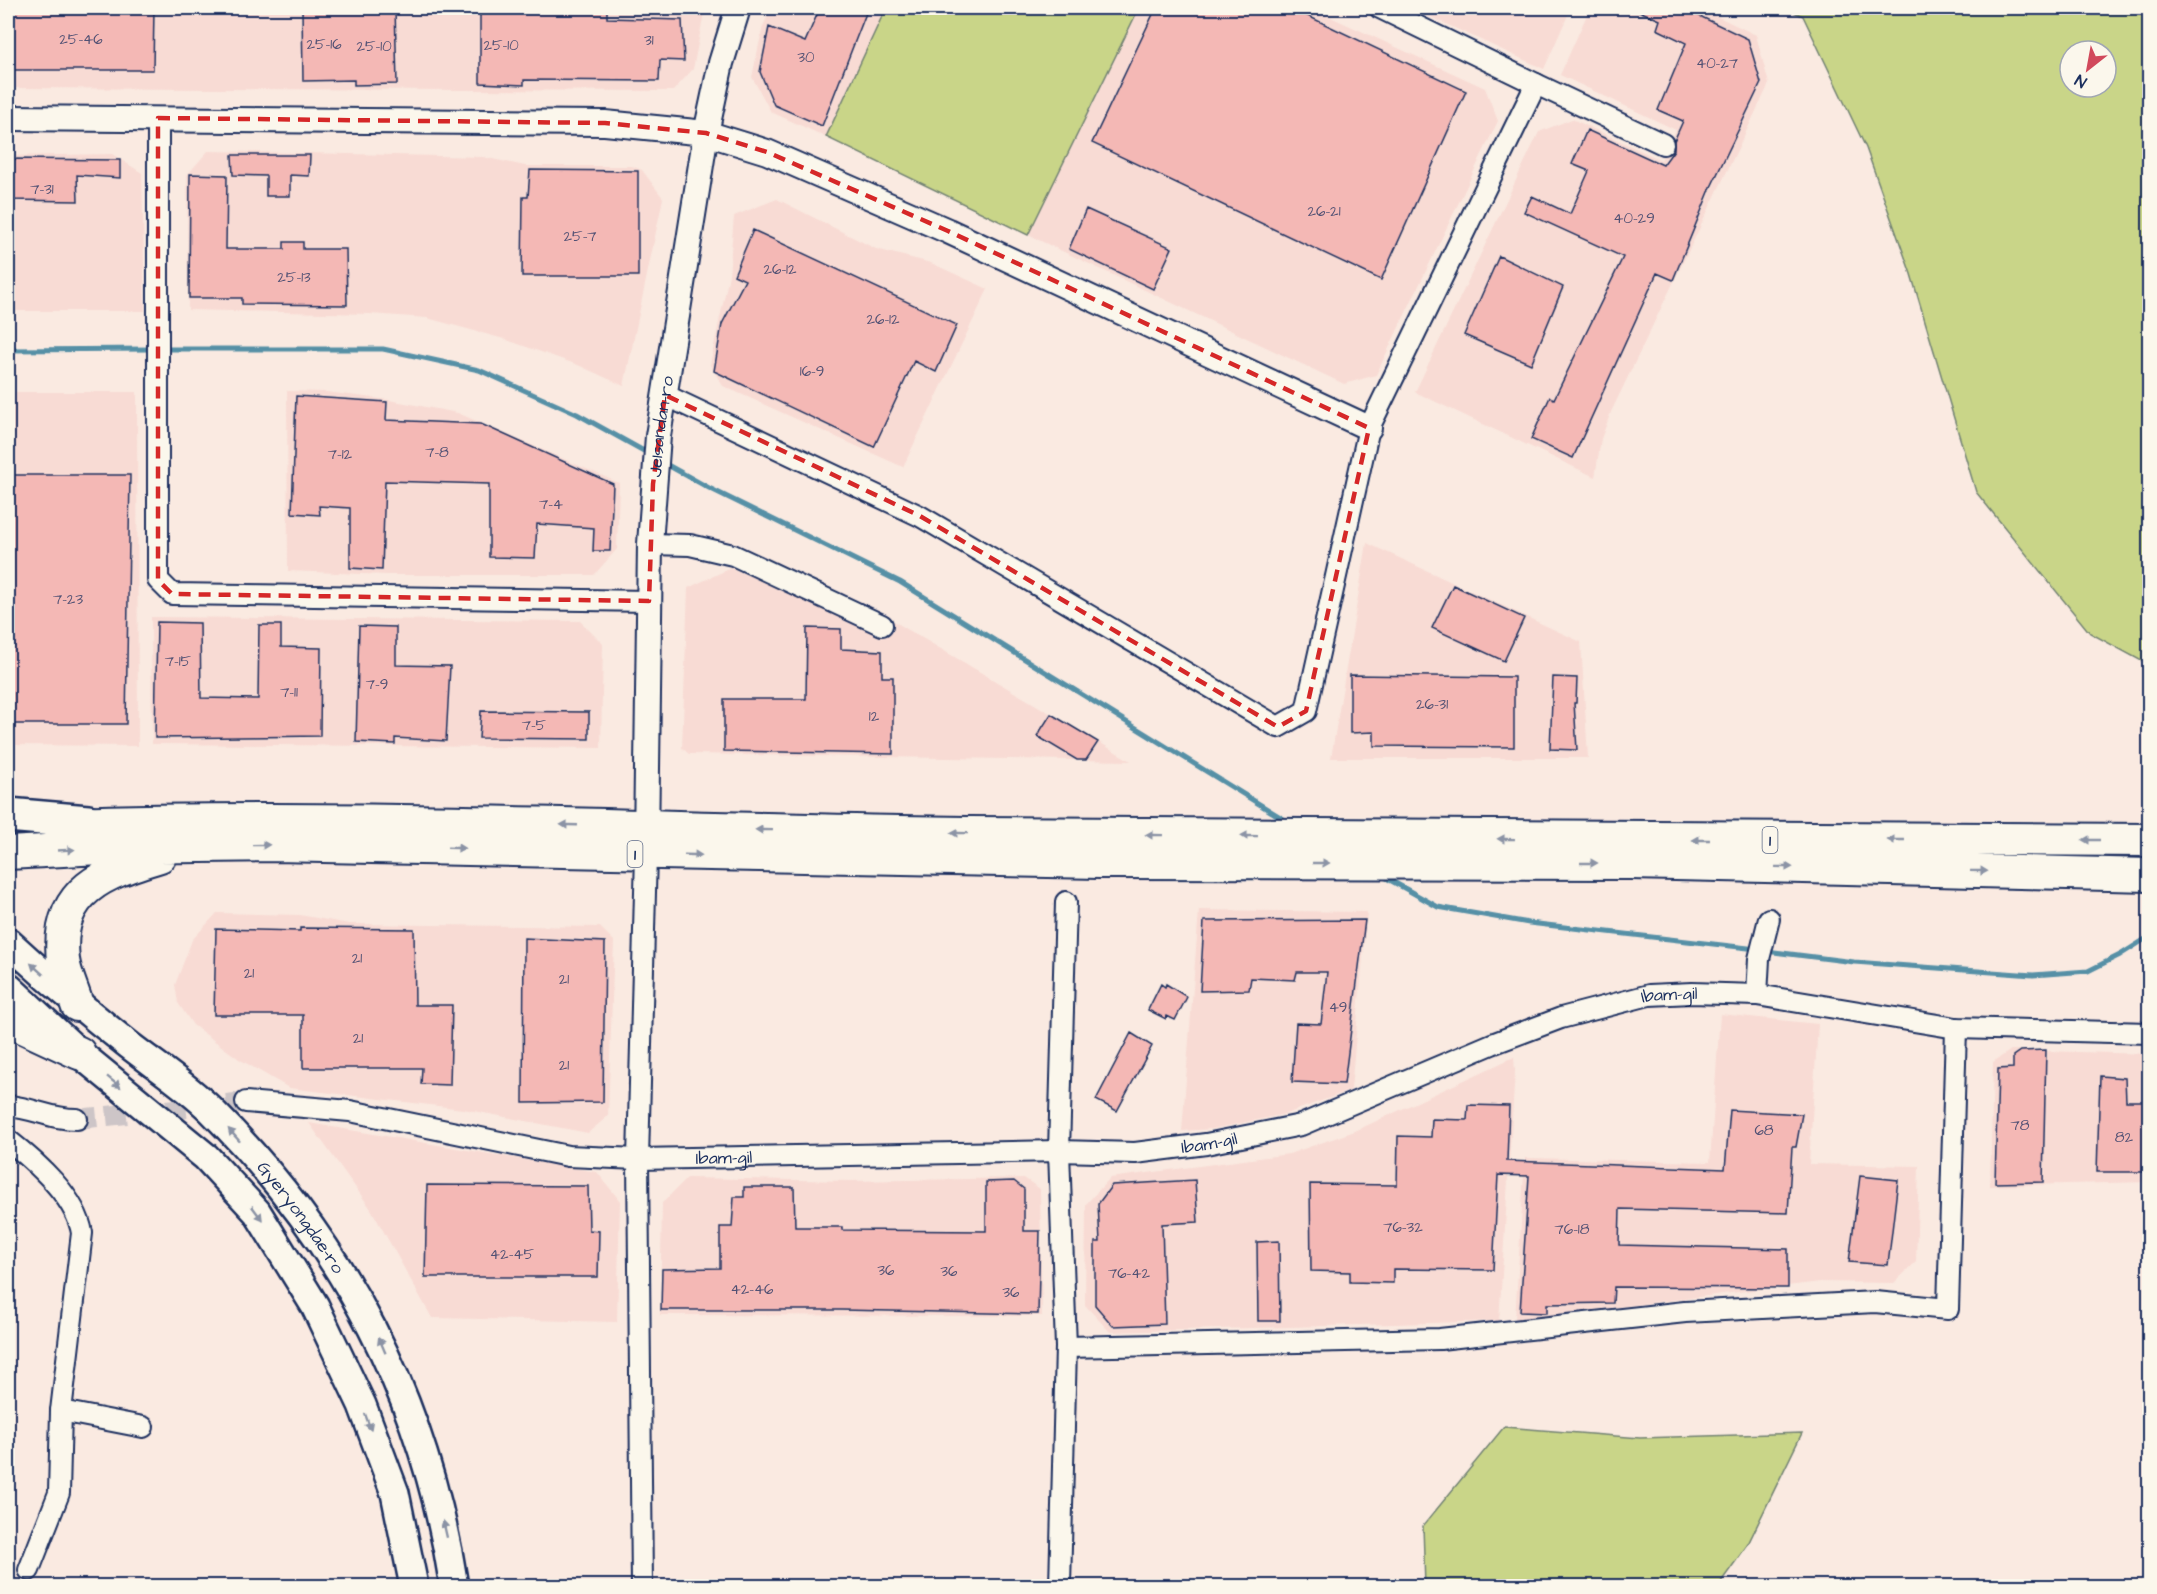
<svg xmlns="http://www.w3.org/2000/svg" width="2157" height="1594" font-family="'Architects Daughter',sans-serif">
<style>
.built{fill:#f8dbd4}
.green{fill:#c9d588;stroke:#728273;stroke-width:1.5;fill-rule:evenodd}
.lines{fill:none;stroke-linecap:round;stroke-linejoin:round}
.stream{stroke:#5790a6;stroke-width:5}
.building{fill:#f4b8b5;stroke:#1b2f5e;stroke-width:1.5}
.minor-tunnel{stroke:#cdc5c7;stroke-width:20;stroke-dasharray:20 10;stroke-linecap:butt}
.minor-casing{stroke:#1b2f5e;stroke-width:24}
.tertiary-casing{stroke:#1b2f5e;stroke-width:28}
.secondary-casing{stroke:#1b2f5e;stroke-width:32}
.primary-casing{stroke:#1b2f5e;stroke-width:36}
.motorway-casing{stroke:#1b2f5e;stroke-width:38}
.minor{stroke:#fbf7ec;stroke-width:20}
.tertiary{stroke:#fbf7ec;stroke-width:24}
.secondary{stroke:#fbf7ec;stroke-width:27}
.primary{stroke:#fbf7ec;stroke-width:32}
.motorway{stroke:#fbf7ec;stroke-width:33}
.oneway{fill:#8b93a5}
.marked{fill:none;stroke:#d62828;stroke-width:4.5;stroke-dasharray:12 8;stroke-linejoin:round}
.labels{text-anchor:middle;stroke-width:6;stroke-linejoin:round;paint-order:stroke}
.number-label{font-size:15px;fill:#515174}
.shield{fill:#fbf7ec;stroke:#5e6b89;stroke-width:1.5}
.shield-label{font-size:16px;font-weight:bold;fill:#1b2f5e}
.street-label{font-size:18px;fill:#1b2f5e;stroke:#fbf7ec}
</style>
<rect width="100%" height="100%" fill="#faeae1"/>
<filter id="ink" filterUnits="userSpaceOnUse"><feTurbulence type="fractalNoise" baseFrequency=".0167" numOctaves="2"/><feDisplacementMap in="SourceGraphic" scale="12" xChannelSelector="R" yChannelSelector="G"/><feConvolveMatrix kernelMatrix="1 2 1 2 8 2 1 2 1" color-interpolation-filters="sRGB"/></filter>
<g filter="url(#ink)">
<!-- built -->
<path class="built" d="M8,8H705L693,69L673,91L8,88Z
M772,8H886L826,137L771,112L752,77L763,26Z
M1139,8H1311L1485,88L1498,121L1376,375L1344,384L1028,235Z
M1411,8H1571L1544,69Z
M1590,8H1700L1756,35L1769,84L1611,412L1601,439L1595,477L1415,392L1539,132L1572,119L1661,160L1676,130L1560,75Z
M208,151L483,157L525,166H632L642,170L663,198L624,386L578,365L504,339L427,318L370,314L188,310L187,175Z
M112,154L142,173L145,311H8V156Z
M777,199L876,249L931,263L988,289L903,467L723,386L710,365L729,275L734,216Z
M287,391L326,392L389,400L458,413L619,483L617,549L594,575H387L288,571Z
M8,392H137L138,746L8,745Z
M1367,543L1581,642L1588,758H1331Z
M731,568L853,620L880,635L890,619L1131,761L689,754L682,748L688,588Z
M151,617L580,621L603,644L601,748L152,744Z
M1199,910L1367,912L1351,1090L1286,1114L1213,1129L1182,1131Z
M217,913L300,915L349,924L600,927L614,941L608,1116L588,1133L463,1109L289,1088L239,1059L193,1025L178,1003L175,985L192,940Z
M1720,1014L1818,1024L1809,1164L1919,1166L1916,1262L1894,1283L1820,1282L1515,1320L1525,1158L1710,1162Z
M2011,1050L2149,1054V1182L1990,1186L1993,1062Z
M1514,1057L1515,1071L1499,1321L1110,1332L1085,1305L1086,1204L1110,1178L1289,1154L1355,1131Z
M309,1123L597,1172L620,1201L617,1322L432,1318L371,1209Z
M687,1178L850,1181L1024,1178L1040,1189L1042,1316L660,1315L662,1203Z"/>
<!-- green -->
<path class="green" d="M886,8H1139L1028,235L826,137Z
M1785,8H2149V665L2090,633L1976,492L1911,274L1866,148L1803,16ZM2070,51H2106V87H2070Z
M1504,1427L1640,1438L1802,1433L1748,1544L1718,1586H1425L1423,1526Z"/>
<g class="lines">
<!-- stream -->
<path class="stream" d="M163,349H383L479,370L577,414L651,455
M8,350L154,349
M664,463L709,488L900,582L1290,823
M1381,875L1438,907L1529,923L1757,949
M1766,951L1854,962L2033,975L2088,971L2120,955L2150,936"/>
</g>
<!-- building -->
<path class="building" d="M8,8H154L153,70H8Z
M302,8H395L397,84L354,85V80L303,81Z
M480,8H607V18L682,20L684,61L660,60L659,81L524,80V85L480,83Z
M820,8H868L822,126L774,105L760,72L769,27L805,42Z
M1156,8H1291L1466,91L1381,280L1092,143Z
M1632,8H1683L1748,39L1761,83L1711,187L1673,280L1657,273L1573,458L1531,439L1550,397L1554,399L1623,257L1524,212L1532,196L1570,214L1589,171L1572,164L1587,130L1663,165L1674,150V141L1683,121L1658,110L1686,43L1657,29L1660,20Z
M232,155H310L309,176L290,175V196H266V176L233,175Z
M8,159L120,160V178L77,175L78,201L8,200Z
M530,170L638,171V276H522L523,197H528Z
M190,174L227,175L226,249H284V242H303V249H346L347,305L242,304V298H189Z
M1086,209L1172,248L1153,289L1069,249Z
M753,230L957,325L936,372L914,361L874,447L714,371L722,324L745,280L734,275Z
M1499,256L1563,287L1531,364L1464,335Z
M296,396L387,402L386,420L481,424L613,484L610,551H593L594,528L537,524L535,558L489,557V484L385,481L382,570L350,568V508L319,506L320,515L292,513Z
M8,475H130L126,724H8Z
M1453,585L1524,618L1504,661L1432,628Z
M157,622L200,623L201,698L258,699L259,625H281V647L321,648L320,736L155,738Z
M359,626L396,627V665L450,666L446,741L395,738V744L356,742Z
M807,628L841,629V649L882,651V677H893V754L724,751V699H806Z
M1350,675L1514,677V747L1374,746V732L1350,733Z
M1553,677L1577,678L1576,703H1574L1577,750L1550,749Z
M481,711L589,712V739L479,738Z
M1051,714L1098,742L1086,760H1077L1037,736Z
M1365,920L1344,1084L1292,1082L1296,1023L1321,1024L1327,972H1297L1295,980L1251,978L1249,990L1200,991L1204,921Z
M300,928L414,929L415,1005H452L450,1085L421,1084L422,1068H303V1015H214L216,929L300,931Z
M524,938L605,942L603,1102L523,1103Z
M1161,984L1165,987L1166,984L1187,997L1175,1020L1167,1016L1166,1019L1148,1010Z
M1131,1033L1152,1046L1117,1111L1096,1100Z
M2046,1050L2043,1182L1995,1183L1998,1069L2013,1068V1056L2020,1051Z
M2100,1076L2125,1078L2126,1101H2150V1172H2097Z
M1468,1105L1509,1106L1507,1161L1725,1169L1730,1110L1802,1114L1796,1147H1792L1788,1213L1620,1209L1619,1245L1788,1249V1288L1614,1287L1613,1303L1547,1304V1313L1520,1312L1529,1176L1498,1175L1493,1270L1393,1269V1283L1350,1282V1272L1311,1271L1310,1184L1397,1185L1398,1136L1431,1137L1432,1119L1467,1120Z
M1860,1176L1898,1180L1888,1265L1849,1262Z
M1195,1180L1198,1222L1162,1224L1165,1324L1113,1326L1095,1305V1242H1100L1098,1204L1112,1185Z
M1014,1181L1024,1189V1231H1040L1038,1314L841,1310H661L662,1269L720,1268V1227H732L734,1197H744V1187H794L795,1227H842V1230L986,1231V1182Z
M427,1185L588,1186L589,1230L599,1231L598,1277H425Z
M1279,1241L1280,1321H1258L1257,1242Z"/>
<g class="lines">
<!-- minor-tunnel -->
<path class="minor-tunnel" d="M77,1119L246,1102"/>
<defs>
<g id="minor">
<path d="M1536,84L1663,144"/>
<path d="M158,118V580L172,594L649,601"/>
<path d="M665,395L920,516L1278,727L1306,711L1369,428L1536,84L1380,8"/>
<path d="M650,544L690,545L733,555L882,625"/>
<path d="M1757,995L1759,959L1769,919"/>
<path id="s1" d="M246,1102L350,1111L568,1156L638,1159L1059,1151L1135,1153L1206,1144L1301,1125L1492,1044L1561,1018L1649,995L1692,993L1757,995L1956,1028L2150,1033"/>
<path d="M8,1106C35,1108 49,1119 77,1119"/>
<path d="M8,1140C36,1162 76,1197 82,1233L61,1411L59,1493L29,1570"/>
<path d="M1066,1347L1440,1339L1685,1312L1875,1302L1948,1309L1956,1028"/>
<path d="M61,1411L143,1427"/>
<path d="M642,1586L638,1159L646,854"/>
<path d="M1060,1586L1066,1347L1059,1151L1066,902"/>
</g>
<g id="tertiary">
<path d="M8,118L605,123L706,133L767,152L948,231L1369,428"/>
<path id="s2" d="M646,843L650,544L658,436L706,133L721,63L738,8"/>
</g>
<g id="secondary">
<path id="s3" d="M8,942C47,978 87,1012 129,1045C156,1066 187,1086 211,1110C345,1244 425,1399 454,1586"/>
<path d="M8,987L79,1053L206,1157L257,1212L315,1306L362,1405L395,1493L414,1586"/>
</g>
<path id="primary" d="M63,823C342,814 622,827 901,832C1317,838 1733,840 2150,840
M8,853L118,847L275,845L1100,862L1631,863L2150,875
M77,1005C73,990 65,975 63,960C55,889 105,873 160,856
M8,1020L79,1053"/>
<path id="motorway" d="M8,815L88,822"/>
</defs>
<!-- minor casing -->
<use href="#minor" class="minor-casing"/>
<!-- tertiary casing -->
<use href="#tertiary" class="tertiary-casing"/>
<!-- secondary casing -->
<use href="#secondary" class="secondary-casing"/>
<!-- primary casing -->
<use href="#primary" class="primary-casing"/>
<!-- motorway casing -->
<use href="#motorway" class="motorway-casing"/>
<!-- minor -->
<use href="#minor" class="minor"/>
<!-- tertiary -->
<use href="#tertiary" class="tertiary"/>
<!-- secondary -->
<use href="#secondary" class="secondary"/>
<!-- primary -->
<use href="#primary" class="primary"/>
<!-- motorway -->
<use href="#motorway" class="motorway"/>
</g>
<!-- one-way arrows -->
<defs><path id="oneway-solid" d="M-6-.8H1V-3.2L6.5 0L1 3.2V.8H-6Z" transform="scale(1.5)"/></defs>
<g class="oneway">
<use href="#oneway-solid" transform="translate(569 825) rotate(-178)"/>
<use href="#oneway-solid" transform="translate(764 830) rotate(-179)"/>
<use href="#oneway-solid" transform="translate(959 833) rotate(-179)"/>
<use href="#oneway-solid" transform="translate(1154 835) rotate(-179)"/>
<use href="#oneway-solid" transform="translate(1249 836) rotate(-179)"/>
<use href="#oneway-solid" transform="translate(1506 839) rotate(-179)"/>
<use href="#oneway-solid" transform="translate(1701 840) rotate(-180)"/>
<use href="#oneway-solid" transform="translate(1896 840) rotate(-180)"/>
<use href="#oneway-solid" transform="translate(2091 840) rotate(-180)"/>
<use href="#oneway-solid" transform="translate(261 845) rotate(-1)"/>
<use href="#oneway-solid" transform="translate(456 848) rotate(2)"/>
<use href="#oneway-solid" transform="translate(66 850) rotate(-3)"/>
<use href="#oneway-solid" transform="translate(693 855) rotate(2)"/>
<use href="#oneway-solid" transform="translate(1321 863)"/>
<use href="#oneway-solid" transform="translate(1589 863)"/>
<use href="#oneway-solid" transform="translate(1784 867) rotate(1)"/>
<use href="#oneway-solid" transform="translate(1979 871) rotate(1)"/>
<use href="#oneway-solid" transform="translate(37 969) rotate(-138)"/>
<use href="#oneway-solid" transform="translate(114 1082) rotate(39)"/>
<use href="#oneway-solid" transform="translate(234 1135) rotate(-132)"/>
<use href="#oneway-solid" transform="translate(257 1213) rotate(53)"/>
<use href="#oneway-solid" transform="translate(382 1345) rotate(-113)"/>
<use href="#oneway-solid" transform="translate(368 1422) rotate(70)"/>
<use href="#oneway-solid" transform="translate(445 1529) rotate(-103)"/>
</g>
</g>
<!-- marked area -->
<path class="marked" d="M158,118L605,123L706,133L767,152L948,231L1369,428L1306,711L1278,727L920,516L665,395L653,484L649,601L172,594L158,580Z"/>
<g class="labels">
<!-- number labels -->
<g class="number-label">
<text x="81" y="44">25-46</text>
<text x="649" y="45">31</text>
<text x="324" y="49">25-16</text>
<text x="501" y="50">25-10</text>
<text x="374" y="51">25-10</text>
<text x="806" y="62">30</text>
<text x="1717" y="68">40-27</text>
<text x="42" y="194">7-31</text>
<text x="1324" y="216">26-21</text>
<text x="1634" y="223">40-29</text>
<text x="580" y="241">25-7</text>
<text x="780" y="274">26-12</text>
<text x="294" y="282">25-13</text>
<text x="883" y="324">26-12</text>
<text x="812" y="376">16-9</text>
<text x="437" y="457">7-8</text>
<text x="340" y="459">7-12</text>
<text x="551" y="509">7-4</text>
<text x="68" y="604">7-23</text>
<text x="178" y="666">7-15</text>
<text x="377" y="689">7-9</text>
<text x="289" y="697">7-11</text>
<text x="1432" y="709">26-31</text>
<text x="874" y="721">12</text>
<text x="534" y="730">7-5</text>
<text x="357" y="963">21</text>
<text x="249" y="978">21</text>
<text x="564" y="984">21</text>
<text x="1338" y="1012">49</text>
<text x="358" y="1043">21</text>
<text x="564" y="1070">21</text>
<text x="2020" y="1130">78</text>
<text x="1764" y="1135">68</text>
<text x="2124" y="1142">82</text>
<text x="1403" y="1232">76-32</text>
<text x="1572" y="1234">76-18</text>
<text x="512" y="1259">42-45</text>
<text x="886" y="1275">36</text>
<text x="949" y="1276">36</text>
<text x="1129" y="1278">76-42</text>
<text x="752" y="1294">42-46</text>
<text x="1011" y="1297">36</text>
</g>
<!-- shield labels -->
<g class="shield">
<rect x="1762.5" y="827" width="15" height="26" rx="4.5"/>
<rect x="627.5" y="841" width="15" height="26" rx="4.5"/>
</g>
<g class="shield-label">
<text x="1770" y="846">1</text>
<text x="635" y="860">1</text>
</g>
<!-- street labels -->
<g class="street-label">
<text dy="6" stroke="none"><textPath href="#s2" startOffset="417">Je1sandan-ro</textPath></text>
<text dy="6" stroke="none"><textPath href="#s1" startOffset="1455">Ibam-gil</textPath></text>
<text dy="6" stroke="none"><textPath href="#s1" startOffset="969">Ibam-gil</textPath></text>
<text dy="6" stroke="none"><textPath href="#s1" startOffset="483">Ibam-gil</textPath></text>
<text dy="6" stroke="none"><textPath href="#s3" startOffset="404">Gyeryongdae-ro</textPath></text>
</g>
</g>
<!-- margin -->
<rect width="2157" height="1594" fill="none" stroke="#fbf7ec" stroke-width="30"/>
<rect x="15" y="15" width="2127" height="1564" fill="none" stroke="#1b2f5e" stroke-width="2" filter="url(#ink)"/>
<!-- north arrow -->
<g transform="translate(2088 69) rotate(211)"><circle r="28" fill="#fbf7ec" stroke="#a1a7b3" stroke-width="1.5"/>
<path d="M0-4.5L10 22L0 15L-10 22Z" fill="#d1495b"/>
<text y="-9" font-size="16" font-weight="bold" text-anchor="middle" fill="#1b2f5e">N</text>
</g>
</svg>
